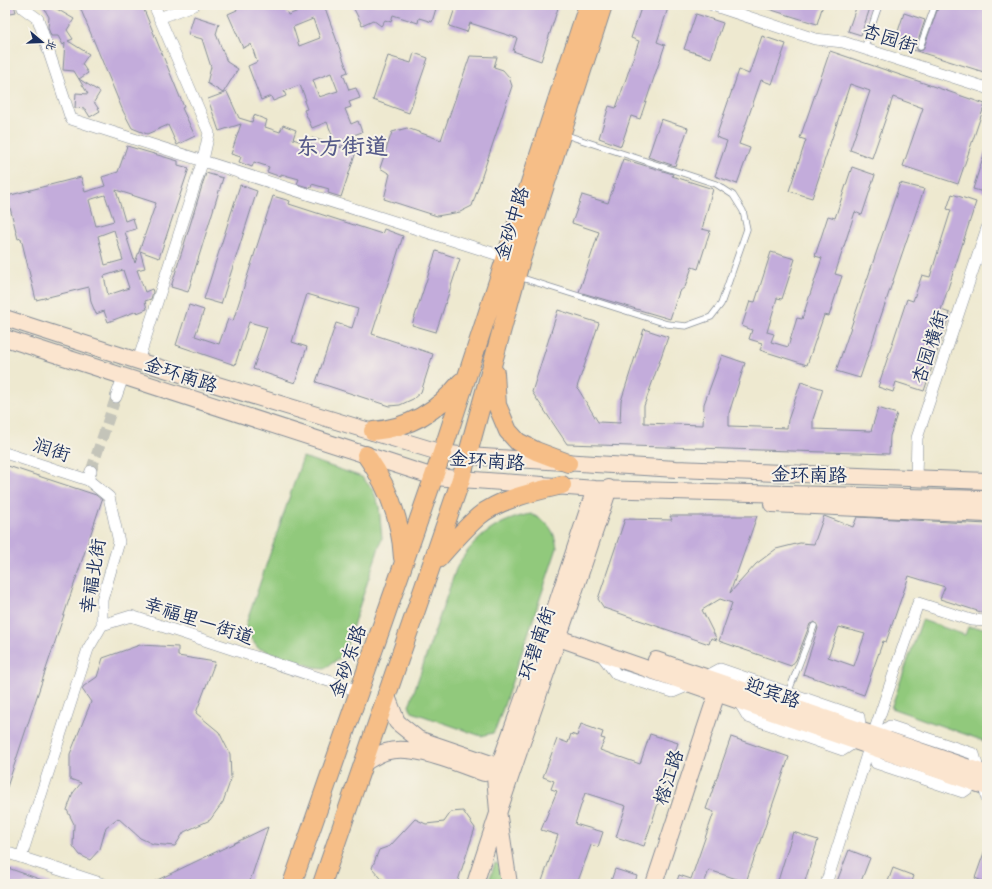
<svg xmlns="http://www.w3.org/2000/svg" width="992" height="889" font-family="Caveat,'LXGW WenKai TC',sans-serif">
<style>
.green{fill:#91c97c;stroke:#567c6d}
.building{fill:#c3acdb;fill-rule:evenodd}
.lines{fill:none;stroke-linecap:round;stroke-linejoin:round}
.street-tunnel{stroke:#c4c4b9;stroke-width:11;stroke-dasharray:11 5.5;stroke-linecap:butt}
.lane-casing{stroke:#848c97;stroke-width:7}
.street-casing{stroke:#848c97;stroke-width:12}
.secondary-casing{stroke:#848c97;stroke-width:18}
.primary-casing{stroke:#848c97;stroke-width:20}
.lane{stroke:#fff;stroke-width:5.5}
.street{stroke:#fff;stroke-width:11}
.secondary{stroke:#fbe5cf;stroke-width:16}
.primary{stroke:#f6be87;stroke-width:18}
.labels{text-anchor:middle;stroke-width:4;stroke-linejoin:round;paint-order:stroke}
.street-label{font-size:19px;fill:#1b2f5e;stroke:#f7f3e8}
.district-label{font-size:23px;font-weight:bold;fill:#565b8a;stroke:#f7f3e8}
</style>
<rect width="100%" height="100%" fill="#f7f3e8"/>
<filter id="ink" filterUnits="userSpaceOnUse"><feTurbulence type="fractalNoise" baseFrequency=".025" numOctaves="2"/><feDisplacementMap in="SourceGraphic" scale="8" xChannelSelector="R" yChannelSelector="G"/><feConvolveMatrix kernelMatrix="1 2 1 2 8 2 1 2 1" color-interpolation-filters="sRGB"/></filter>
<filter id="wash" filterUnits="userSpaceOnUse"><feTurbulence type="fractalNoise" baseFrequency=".012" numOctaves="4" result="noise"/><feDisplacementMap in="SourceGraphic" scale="16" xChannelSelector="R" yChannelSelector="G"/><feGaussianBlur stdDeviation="0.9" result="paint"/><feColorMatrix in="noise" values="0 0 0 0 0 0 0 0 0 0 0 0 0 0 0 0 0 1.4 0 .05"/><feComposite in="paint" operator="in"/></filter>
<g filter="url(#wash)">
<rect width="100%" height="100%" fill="#eee9d0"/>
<!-- green -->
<path class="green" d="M303,457L362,477L373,490L379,506L382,538L343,656L325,668L314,667L258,648L246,632V624Z
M531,514C549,523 554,529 557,548L497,726L493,733L481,736L412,712L409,706L456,569C471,540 498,519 531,514Z
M922,620L965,635L968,627L987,628V742L891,708Z
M495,863L501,865L503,884H488Z"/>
<g id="blocks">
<!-- building -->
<path class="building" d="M5,5H14L16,12L5,14Z
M42,5H50L74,19L67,30L73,39L68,41L89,54L82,64L88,73L79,79L100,92L94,102L100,111L90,117L85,109L75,108L76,93L88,94L74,71L63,70L65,43L63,45L58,36H51L48,28L49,17Z
M79,5H107L108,8L115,5H142L184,107L182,108L195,136L177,145L168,125L147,134L132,128L123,111Z
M235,5H284L288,15L309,7V5H324L348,72L343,74L349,90L356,88L360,98L349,102L351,107L345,109L351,124L358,121L362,132L351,136L353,141L339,147L356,152L341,197L328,193L329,189L312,184L311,188L297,184L299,179L281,174V177L267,172L269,167L254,162L252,167L239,162L241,157L231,154L241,124L219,131L208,99L227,92L239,118L252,122L254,115L267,120L265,127L280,132L283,125L296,130L293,139L310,145L312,138L336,145L327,122L312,128L304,110L307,109L304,101L306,100L300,85L284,91L286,96L273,101L271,96L261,100L248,66L257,62L251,44L243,48L228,14L237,10ZM313,19L320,38L299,46L293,27ZM331,73L338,91L319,97L313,80Z
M352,5H437L432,22L419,18L418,23L393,15L391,22L385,20L381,26L373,20L362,25Z
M456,5H548L558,8L541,61L513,51L517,38L470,23L467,32L449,26Z
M642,5H669L657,42L665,45L640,119L631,116L621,146L599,138L609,106L616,108L639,41L631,38Z
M763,5H823L817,24L762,7Z
M857,5H871L861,35L848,31Z
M939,5H987V73L894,44L904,13L925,20L916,47L918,51L923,50Z
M696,14L723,23L711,58L684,49Z
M194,16L219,24L216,34L227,62L238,69L223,93L207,83L211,67L202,39L188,35Z
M762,36L786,44L772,84L761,80L739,144L750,148L737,184L715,176L727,141L716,137L739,70L749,74Z
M830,51L985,104L958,184L903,166L923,108L893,97L872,158L850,150L870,91L850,84L812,198L789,191L806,140L800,138Z
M414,53L428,58L409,113L373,100L388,56L411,63Z
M470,56L497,57L494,67L503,70L509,77L512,86L472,206L460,212L437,216L384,199L390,174L380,168L392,132L407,128L441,140Z
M661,119L688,128L675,166L648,157Z
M127,146L178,161V165L189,168L159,258L140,251L145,268L137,270L145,292L152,289L153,292L151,299L145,301L147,309L137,313V311L108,322L104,311L96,314L91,302L89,287L36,300L21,238L18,239L7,196L81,177L85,192L105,186L102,177L118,172ZM116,190L156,203L135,263L125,232L136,229L133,218L125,221ZM105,195L114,221L96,226L89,200ZM114,230L123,260L105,265L98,236ZM123,270L129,288L108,295L104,276Z
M985,151L987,152V193L973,189Z
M623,159L673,174L672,176L713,189L702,229L710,231L698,269L692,267L685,287L679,292L670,319L579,292L599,232L572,223L582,195L608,203Z
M852,167L875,175L862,215L855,212L835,274L842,276L829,316L824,315L807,365L760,350L762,343L749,339L752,330L742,326L750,301L755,302L771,252L795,259L782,299L777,298L767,332L774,334L771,342L788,347L797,318L802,319L822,258L815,256L828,216L835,218Z
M206,173L223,178L188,292L171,287Z
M900,183L924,189L860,378L836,371Z
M240,185L257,191L221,304L204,299Z
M952,194L976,202L941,310L950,313L924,391L896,382L893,392L878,387L907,299L913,301L922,275L930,277L951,210L947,209Z
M273,196L290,201L289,204L382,234L384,229L403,236L372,334L433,354L421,392L413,399L400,405L389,406L316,382L336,323L352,328L358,309L307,294L292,342L307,347L295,383L253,369L267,327L249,322L235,365L176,345L189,305L204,310L195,336L219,344L228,319L233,321Z
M436,251L460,259L436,332L412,325Z
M558,310L599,323L577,387L598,422L620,423L621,401L644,329L668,337L644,406V423L703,425L704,404L722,355L745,363L729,413V426L787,428L788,420L801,382L823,389L813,419V429L871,431L878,408L897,414L890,436L889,454L567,444L532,392Z
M5,465L96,495L102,500L7,787H5Z
M670,516H757L730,593L756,564L776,549L800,543L814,544L824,516L853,527L857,517L987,524V614L940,599L945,587L909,576L886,642L883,641L864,695L803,674L818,628L815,622L810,624L796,660L791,666L719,641L732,603L720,599L702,610L717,640L711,638L709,644L604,608L598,599L625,519L672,520ZM839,627L865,634L854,666L828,657Z
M140,645L178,647V656L215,662L196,713L219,732L230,754L231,779L223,802L210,820L184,832L175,846L153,844L140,838L118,818L106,827L100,849L90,860L80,855L73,846L74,824L67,810L73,793L81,783L70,779V754L91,702L82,689L84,686L97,677L103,658Z
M581,724L603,732L601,738L605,739L600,750L640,764L650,734L678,743L644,846L616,837L626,806L585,793L575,824L603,832L598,847L591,845L577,884H541L558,835L541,830L557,791L551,789L554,781L543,777L557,739L568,743L571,734L577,736Z
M731,737L789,757L746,882L709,870L704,884H676L679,875L691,879L714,812L706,809Z
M463,811L475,828L457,884H386L372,868L379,850L390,846L415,819L426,824L444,822L451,812Z
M268,827L249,884H149Z
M793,832L818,840L804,884H777Z
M986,847H987V883L975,878Z
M849,850L870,858L860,884H836Z
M5,867L51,883V884H5Z
M893,868L914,876L911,884H887Z
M615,869L637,876L634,884H610Z"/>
</g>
</g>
<g filter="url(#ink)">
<use href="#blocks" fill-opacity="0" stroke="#848c97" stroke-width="1"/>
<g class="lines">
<!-- street-tunnel -->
<path class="street-tunnel" d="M91,471L116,397"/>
<defs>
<path id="lane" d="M920,47L935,5
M864,49L879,5
M519,277L667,324L686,326L711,317L721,304L747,229L743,211L733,195L716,184L563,134
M788,693L814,626"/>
<path id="street" d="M22,5L23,8L38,19L71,119L505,257
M712,5L815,39L843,42L987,88
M159,18L194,5
M138,361L203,160L209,133L154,5
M116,397L123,377
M5,453L88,480
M91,471L88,480L109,497L119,542L102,600V625
M916,478L917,438L987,228
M600,653L616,674L673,692L692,684
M705,677L720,669L859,717L861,731
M739,702L748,717L843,750L855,742
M876,736L890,726L974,754L979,772
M873,748L876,763L963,792L976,783
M984,786L987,799
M5,852L103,884
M21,857L88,649L102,625L131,616L359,691
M826,884L873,735L918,603L971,620L987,621"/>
<path id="secondary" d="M5,318L138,361L442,453L468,456L676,469L987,481
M5,338L434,477L595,489L987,499
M772,504L987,514
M547,634L987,787
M656,660L987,774
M386,694L397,722L418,739L509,770
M364,763C371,759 378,754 385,752C413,743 457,764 484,773
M475,884C517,751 566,620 609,488
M509,884L498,811L495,777L550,624L595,489
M654,884L720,684"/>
<path id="primary" d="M495,373L497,405L508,431L518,442L536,451L568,463
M373,431C410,428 438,411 461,382
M366,455C388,486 401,519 403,558
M438,559C451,544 464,529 479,516C499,499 537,491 562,485
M292,884L442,453L588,5
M322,884L461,479L520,263L603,5"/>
</defs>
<!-- lane casing -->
<use href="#lane" class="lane-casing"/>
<!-- street casing -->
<use href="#street" class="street-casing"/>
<!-- secondary casing -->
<use href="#secondary" class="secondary-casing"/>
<!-- primary casing -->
<use href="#primary" class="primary-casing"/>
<!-- lane -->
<use href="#lane" class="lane"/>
<!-- street -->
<use href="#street" class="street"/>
<!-- secondary -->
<use href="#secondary" class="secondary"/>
<!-- primary -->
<use href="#primary" class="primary"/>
</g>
</g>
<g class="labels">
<!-- street labels -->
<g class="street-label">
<text transform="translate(890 38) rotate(18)" y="7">杏园街</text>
<text transform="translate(511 223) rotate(-73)" y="7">金砂中路</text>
<text transform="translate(929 347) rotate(-72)" y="7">杏园横街</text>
<text transform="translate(181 374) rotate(18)" y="7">金环南路</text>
<text transform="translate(52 449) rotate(18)" y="7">润街</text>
<text transform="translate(487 460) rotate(4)" y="7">金环南路</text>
<text transform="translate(809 474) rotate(1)" y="7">金环南路</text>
<text transform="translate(92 576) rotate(-81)" y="7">幸福北街</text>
<text transform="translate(199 620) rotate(18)" y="7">幸福里一街道</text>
<text transform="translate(536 643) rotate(-71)" y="7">环碧南街</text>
<text transform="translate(347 661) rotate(-71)" y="7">金砂东路</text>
<text transform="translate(773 692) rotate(19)" y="7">迎宾路</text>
<text transform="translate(668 777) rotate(-72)" y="7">榕江路</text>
</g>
<!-- district labels -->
<g class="district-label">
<text x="342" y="154">东方街道</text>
</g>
</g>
<!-- margin -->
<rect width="992" height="889" fill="none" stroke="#f7f3e8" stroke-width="20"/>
<!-- north arrow -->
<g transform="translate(42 42) rotate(109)" stroke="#f7f3e8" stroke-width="3" paint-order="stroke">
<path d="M0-3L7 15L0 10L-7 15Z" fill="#1b2f5e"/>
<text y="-6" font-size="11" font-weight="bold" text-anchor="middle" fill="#1b2f5e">北</text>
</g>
</svg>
